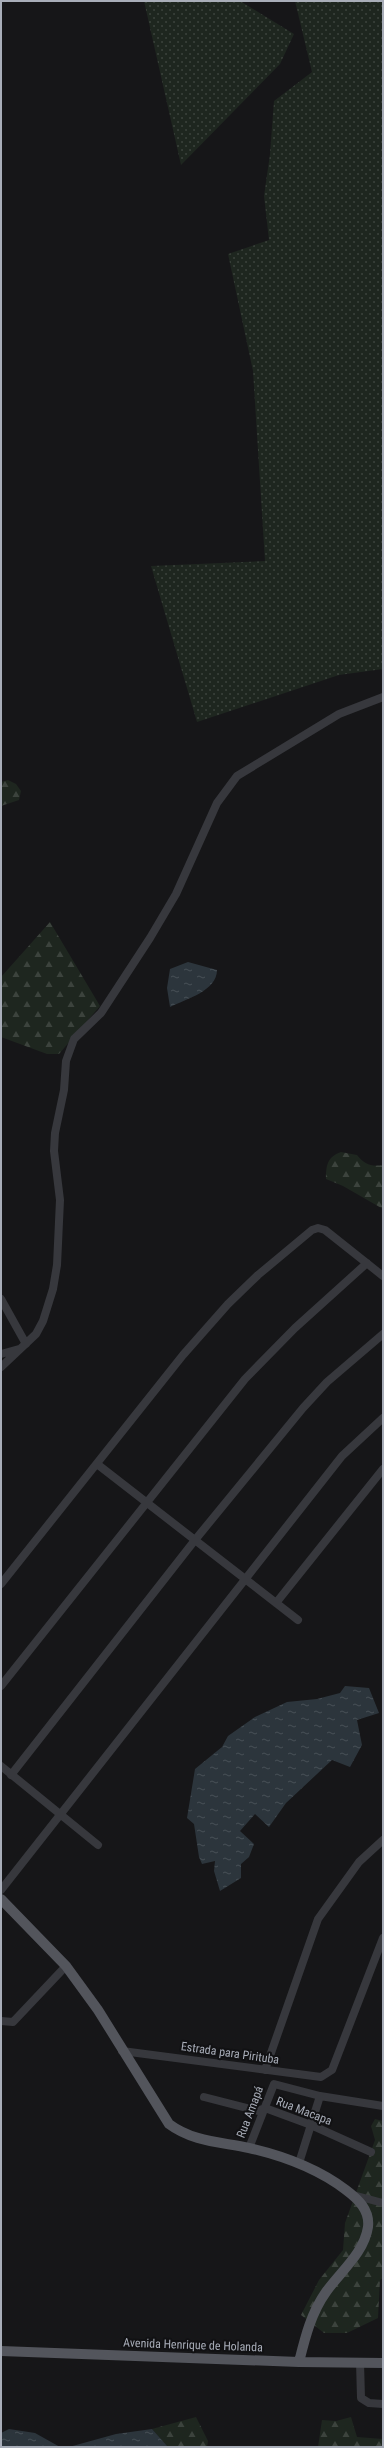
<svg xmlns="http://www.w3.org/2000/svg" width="384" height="2448" font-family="'Roboto Condensed',sans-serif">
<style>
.forest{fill:url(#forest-firs)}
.park{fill:url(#park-dots)}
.water{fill:url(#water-ripples)}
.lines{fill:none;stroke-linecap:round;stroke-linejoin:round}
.minor{stroke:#37383d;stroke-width:8}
.major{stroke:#53555c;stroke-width:10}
.labels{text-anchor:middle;stroke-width:4;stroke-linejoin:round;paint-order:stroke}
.street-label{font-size:12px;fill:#a8adb8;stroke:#111113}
</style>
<defs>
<pattern id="forest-firs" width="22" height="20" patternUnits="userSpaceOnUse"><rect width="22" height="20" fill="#1e261f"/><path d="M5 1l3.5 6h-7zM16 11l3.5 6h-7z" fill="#3c433d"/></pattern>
<pattern id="park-dots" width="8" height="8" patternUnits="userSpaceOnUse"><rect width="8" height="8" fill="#1e261f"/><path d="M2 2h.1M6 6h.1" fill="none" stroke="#3c433d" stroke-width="1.8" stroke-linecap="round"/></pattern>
<pattern id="water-ripples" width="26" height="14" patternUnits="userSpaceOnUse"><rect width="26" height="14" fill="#2c353c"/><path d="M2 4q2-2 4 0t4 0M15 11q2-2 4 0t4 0" fill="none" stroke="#485056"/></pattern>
</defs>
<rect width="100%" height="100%" fill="#161618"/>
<!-- forest -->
<path class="forest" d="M8,780L16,784L21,791L19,800L1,806V782Z
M50,922L100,1006L59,1054H47L1,1037V977Z
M341,1152L357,1155C364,1164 371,1167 383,1165V1209L343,1186L326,1179C326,1166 327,1157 341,1152Z
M375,2119L383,2121V2278L380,2280L378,2318L347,2333H324L301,2315L319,2280L343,2250L345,2223L375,2140L371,2126Z
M196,2417L208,2441L207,2447H168L152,2429Z
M351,2417L357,2437L383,2439V2447H318L322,2420L336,2421Z"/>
<!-- park -->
<path class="park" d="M144,1H240L294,34L280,64L181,165Z
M295,1H383V669L339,675L197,722L151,566L265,561L253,371L228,254L269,240L264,196L270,154L274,101L312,72Z"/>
<!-- water -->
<path class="water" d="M188,962L217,970C217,991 186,999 170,1007L167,988L170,969Z
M345,1686L369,1688L379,1713L357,1720L362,1745L350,1767L332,1760L286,1803L269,1827L255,1814L240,1831L254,1844L249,1857L241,1864V1878L220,1891L214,1871L215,1861L202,1864L199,1857L194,1824L187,1818L195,1769L222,1747L228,1736L255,1717L287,1702L317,1699L340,1693Z
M9,2429L35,2433L60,2447H1V2433Z
M152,2429L168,2447H69L116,2434Z"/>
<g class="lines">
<!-- minor -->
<path class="minor" d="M1,1299L26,1344
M1,1354L19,1349
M1,1367L36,1334L43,1321L53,1289L57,1265L60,1200L54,1151L55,1133L64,1090L66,1061L74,1039L101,1013L150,938L176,894L217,803L237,776L339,714L383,697
M97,1464L298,1620
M1,1584L183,1355L228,1304L258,1275L312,1230L318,1228L325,1230L383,1276
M276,1603L383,1469
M1,1686L245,1379L295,1328L367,1263
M1,1766L98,1845
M11,1775L195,1540L303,1408L327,1382L383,1334
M1,1890L342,1456L383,1418
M1,2021L13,2022L66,1966
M122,2051L321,2077L332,2070L383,1938
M265,2070L318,1919L359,1862L383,1840
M204,2097L258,2111L265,2108L311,2125L371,2152
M249,2148L274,2084L320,2096L383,2106
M299,2163L320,2096
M353,2195L383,2203
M360,2362L361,2398L369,2403L383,2404"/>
<!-- major -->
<path class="major" d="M1,1899L66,1966L98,2010L169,2124C193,2142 222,2142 249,2148C284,2156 317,2168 346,2190C358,2199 370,2210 368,2227C364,2253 341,2271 326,2292C311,2313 305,2338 299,2362
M1,2351L299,2362L383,2363"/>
</g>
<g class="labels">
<!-- street labels -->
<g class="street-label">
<text transform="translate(230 2053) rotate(8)" y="4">Estrada para Pirituba</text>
<text transform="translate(304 2111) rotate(21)" y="4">Rua Macapa</text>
<text transform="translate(250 2112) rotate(-69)" y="4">Rua Amapá</text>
<text transform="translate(193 2345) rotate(2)" y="4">Avenida Henrique de Holanda</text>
</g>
</g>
<!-- border -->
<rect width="384" height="2448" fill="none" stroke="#a8adb8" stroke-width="4"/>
</svg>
